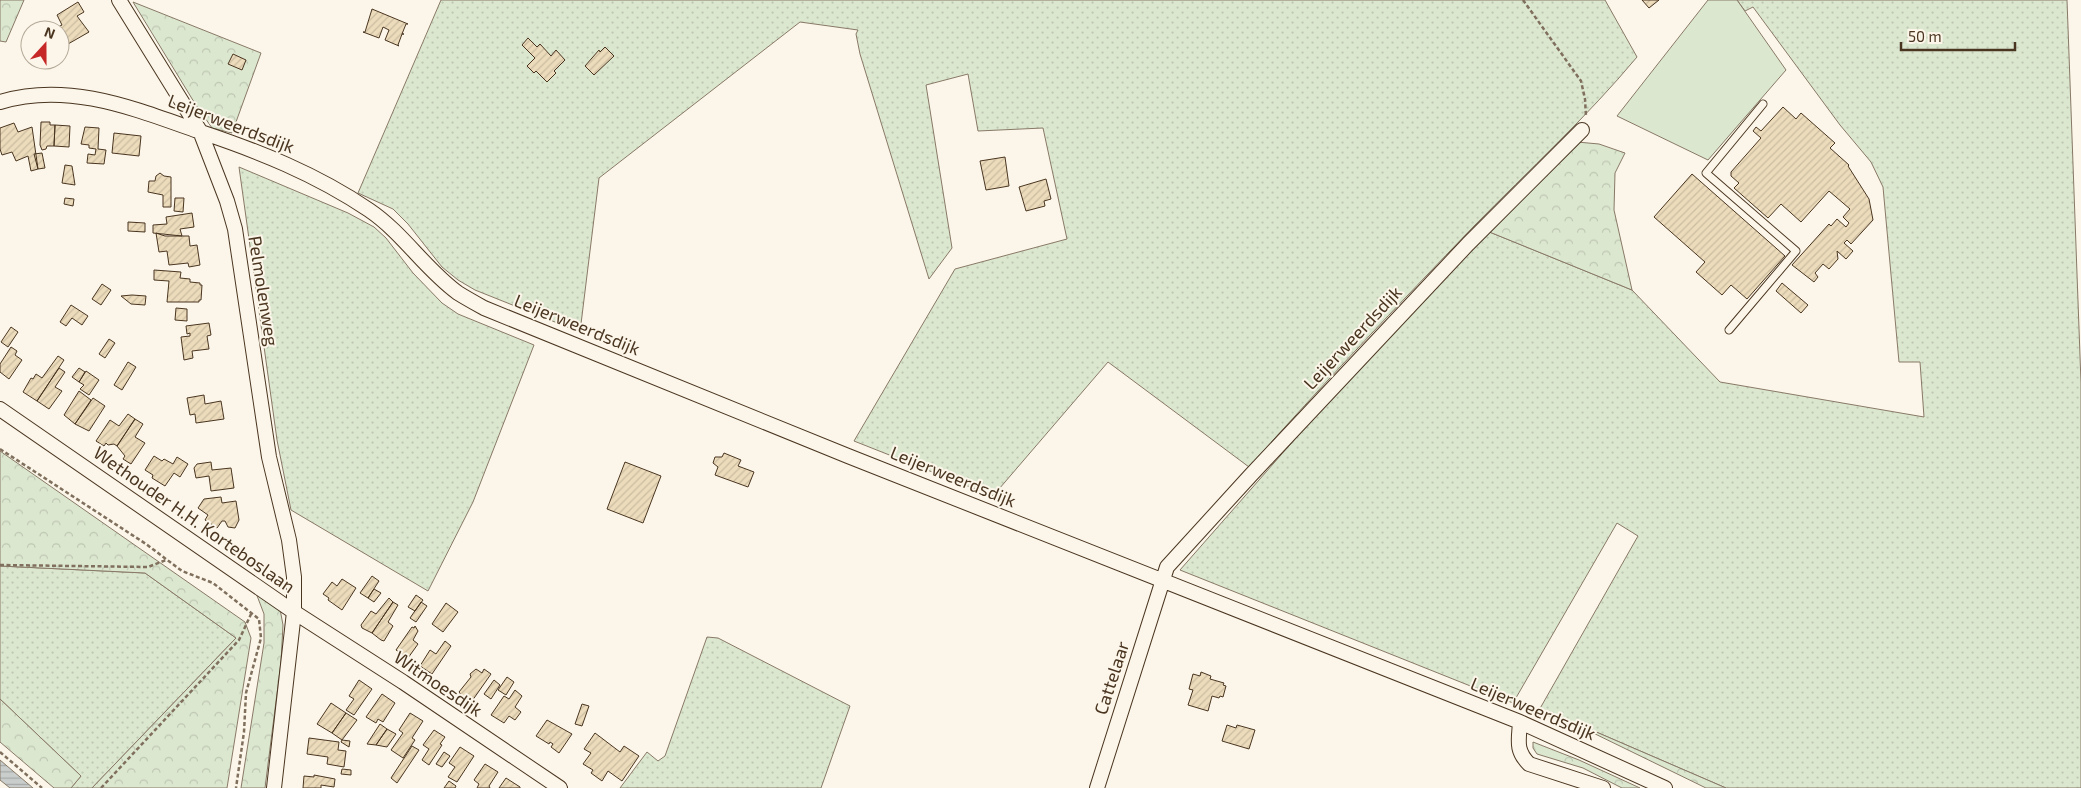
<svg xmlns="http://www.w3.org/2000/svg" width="2081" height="788" font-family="'Exo 2',sans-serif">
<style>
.grass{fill:url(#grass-dots);stroke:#887966}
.forest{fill:url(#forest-crowns);stroke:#887966}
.pitch{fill:#dce7d0;stroke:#887966}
.water{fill:url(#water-rules);stroke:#887966}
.building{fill:url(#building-hatch);stroke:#4a3520}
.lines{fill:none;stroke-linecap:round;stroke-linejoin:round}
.service-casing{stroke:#4a3520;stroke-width:9}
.minor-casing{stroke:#4a3520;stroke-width:16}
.path{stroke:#7f6f5c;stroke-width:2.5;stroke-dasharray:4 2.5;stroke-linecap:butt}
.service{stroke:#fbf6e9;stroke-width:7}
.minor{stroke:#fbf6e9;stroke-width:14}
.labels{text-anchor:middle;stroke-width:4;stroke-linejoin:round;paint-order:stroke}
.street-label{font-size:18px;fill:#4a3520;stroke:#fbf6e9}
</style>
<defs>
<pattern id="grass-dots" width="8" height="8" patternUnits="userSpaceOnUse" patternTransform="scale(1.25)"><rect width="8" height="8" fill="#dce7d0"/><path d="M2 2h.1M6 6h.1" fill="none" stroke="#bec7b2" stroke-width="1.8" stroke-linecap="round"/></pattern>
<pattern id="forest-crowns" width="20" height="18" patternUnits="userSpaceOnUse" patternTransform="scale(1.25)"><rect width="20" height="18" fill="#dce7d0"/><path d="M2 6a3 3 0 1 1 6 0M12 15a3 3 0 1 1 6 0" fill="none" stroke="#bec7b2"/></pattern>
<pattern id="water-rules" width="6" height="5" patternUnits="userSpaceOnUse" patternTransform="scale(1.25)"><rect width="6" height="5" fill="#c9cecd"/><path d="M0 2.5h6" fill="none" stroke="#a5a8a6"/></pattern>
<pattern id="building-hatch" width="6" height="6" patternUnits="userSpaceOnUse" patternTransform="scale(1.25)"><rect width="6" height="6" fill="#ecdcbc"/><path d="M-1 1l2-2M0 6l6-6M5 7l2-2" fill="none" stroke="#ccbda1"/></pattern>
</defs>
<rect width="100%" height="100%" fill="#fbf6e9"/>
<!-- grass -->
<path class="grass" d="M441,0H1605L1637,57C1587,117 1529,170 1474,226C1398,305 1322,385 1249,467L1108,362L993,496L854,441L955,269L1067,239L1043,128L978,131L968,74L926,85L952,248L929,279L860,54L856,34L858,30L800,22L599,178L580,332L475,290L458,280L442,267L408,224L393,209L358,193Z
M1737,0H2067L2081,383V788H1726L1587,728L1585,729L1538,712L1638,536L1617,523L1513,703L1180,570L1331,398L1487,231L1632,290L1720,382L1924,417L1920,362H1899L1883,187L1871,162L1840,125L1753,7L1745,11Z
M239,167L348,213L374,227L386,238L413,273L442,303L458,314L534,345L473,502L428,591L291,510L277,440Z
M0,566L145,573L236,638L92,788H71L81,776L0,699Z
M707,637L718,638L850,706L821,788H620L647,752L658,761L665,756Z"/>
<!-- forest -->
<path class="forest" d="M0,0H24L6,42L0,41Z
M133,2L261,53L232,133L212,128L194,102Z
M1577,142L1599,144L1625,153L1615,173L1614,210L1632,290L1487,231Z
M0,451L245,622L251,638L227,788H92L236,638L145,573L0,566Z
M256,593L280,609L283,625L281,662L265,788H241L264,643V614Z
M0,699L81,776L71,788H54L0,742Z
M1587,728L1726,788H1706L1585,729Z
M1533,742L1579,760L1640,788H1622L1583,768L1537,754L1533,748Z"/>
<!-- pitch -->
<path class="pitch" d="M1708,0H1737L1786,70L1708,160L1617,116Z"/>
<!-- water -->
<path class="water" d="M0,760L33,788H10L0,780Z"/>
<!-- building -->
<path class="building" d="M1642,0H1659L1649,8Z
M78,2L84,12L77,16L89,32L68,44L58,27L62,25L57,15Z
M372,9L408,24H406L402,34H404H402L398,45L399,46L385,40L389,30L383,27L379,38L363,32H365Z
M528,38L537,47L540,44L551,56L556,50L565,60L554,71L556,73L547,82L536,71L534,73L527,66L535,58L522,45Z
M605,47L614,56L594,75L585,66L599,50L600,52Z
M233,54L246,60L242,70L228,64Z
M1783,107L1796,119L1801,113L1835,143L1830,148L1849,165L1848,166L1869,199L1873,220L1851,244L1847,240L1844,243L1853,251L1846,259L1837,251L1838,259L1829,269L1823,264L1815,273L1818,277L1814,282L1792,265L1829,224L1831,226L1837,219L1846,227L1849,223L1843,217L1850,209L1829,191L1801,222L1781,204L1768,218L1734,188L1739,183L1731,176V172L1761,138L1753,131L1756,127L1761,131Z
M41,122H50V125H55L54,146H47L46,149L42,150L40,145Z
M14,123L18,132L32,127L38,169L31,171L28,156L16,161L12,152L2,155L0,149V128Z
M55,125L70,126L69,147L54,146Z
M85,127L99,128L98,149L106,150L104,164L87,163L88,154L95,155L96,149L89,148V145L81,144Z
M114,133L141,136L139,156L112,153Z
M42,153L45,168L38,169L34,154Z
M1005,157L1009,186L986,190L980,161Z
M65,165L72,166L75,185L62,183Z
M160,173L164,176L171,177V207H163V195L148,192L149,181H155L156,176Z
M1692,174L1785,256L1747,299L1731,285L1722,295L1696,272L1705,262L1654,217Z
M1046,179L1051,199L1044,201L1045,206L1026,211L1019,187Z
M65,198L74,199L73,206L64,204Z
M175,198H184L183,212L174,211Z
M192,213L194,227L180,229L182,236L153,233V225L167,224L166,217Z
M128,222L145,223V232L128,231Z
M156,233L165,236H189L190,246L197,245L200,265L189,267L188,263L169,265L167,251L159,252Z
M154,270L181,272L180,278L190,279V282L200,283V285H202L201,300H199V302H167L169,281L154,280Z
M1782,283L1808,305L1801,313L1776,291Z
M102,284L111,290L101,305L92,299Z
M132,295L146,296L145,305L131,304L121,296Z
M71,305L88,316L82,325L72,318L66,326L60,322Z
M176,308L187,309V321L175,320Z
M209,323L211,335L207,336L209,349L192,351L193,358L184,360L181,337L190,336V333L187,334L186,326Z
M11,327L18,332L8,347L1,342Z
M109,339L115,343L105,358L99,354Z
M11,347L17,351L15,355L22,360L9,379L0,372V364Z
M58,356L64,360L37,401L23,392L31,378L33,379L36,374L42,378Z
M128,362L136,367L122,390L114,385Z
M59,368L65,372L55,387L62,391L49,409L37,401Z
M79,368L85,372L79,382L72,377Z
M86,371L99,380L89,395L80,389L84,385L79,382Z
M79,391L91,400L75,424L64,415Z
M204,395L205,404L221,401L224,419L196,423L195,414L190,415L187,398Z
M93,398L105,406L89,431L75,424Z
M128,414L135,419L117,446L114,444L108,445L106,443L104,446L96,441L110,420L119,426Z
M135,419L143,424L135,437L145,443L131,464L123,459L125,456L117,446Z
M724,453L741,460L738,466L754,472L748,487L715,475L718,467L713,463L715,457H722Z
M154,456L162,461L164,459L173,464L177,457L188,464L180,477L174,473L165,486L152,478L153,475L145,470Z
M211,462L212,470L231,468L234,488L211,491L209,476L196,478L194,468L197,464Z
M625,462L661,476L643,523L607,509Z
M221,497L222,503L236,501L239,520L235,528L228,527L225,521H222L217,528L205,520L208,515L198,508L204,499Z
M372,576L379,581L368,598L360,593Z
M342,579L356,588L342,610L328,600L329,598L323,594L332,582L337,586Z
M374,589L381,593L374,602L368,598Z
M416,595L423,600L415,611L408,607Z
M389,598L393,602L372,633L362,628L361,625L371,611L376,614Z
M393,602L398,605L388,622L393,626L384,641L381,640L372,633Z
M421,602L427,606L416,622L410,618Z
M446,603L458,612L443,632L432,624Z
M415,626L418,631L413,640L418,644L408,658L396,650L412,627L414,628Z
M445,641L451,646L432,674L420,666L430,650L436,654Z
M476,669L482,673L484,669L491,674L472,701L466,697L464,699L459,692L471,677L470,674Z
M1201,672L1211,676L1210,679L1224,683L1223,685L1226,686L1223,697L1220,696L1219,698L1212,696L1208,711L1188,705L1193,690L1189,689L1193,674L1200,676Z
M507,677L514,682L506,695L498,690Z
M359,680L372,689L354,715L346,710L354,699L349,696Z
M494,680L500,685L491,699L484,694Z
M515,690L522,696L515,707L521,712L515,720L509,716L504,723L491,715L504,696L509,699Z
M382,694L395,703L383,722L378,719L376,723L366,717Z
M331,703L346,713L332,733L317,724Z
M582,704L589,706L582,726L575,724Z
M346,713L357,720L342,740L332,733Z
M410,713L423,721L412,738L415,740L403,758L391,750L403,733L399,730Z
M547,720L572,734L559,753L551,747L553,744L550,742L549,744L536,736Z
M380,724L387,729L376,745L367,744Z
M1227,725L1236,728L1237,725L1255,730L1249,749L1222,741Z
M387,729L396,734L387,747L376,745Z
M434,730L445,737L440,744L442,745L429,765L422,760L429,749L423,745Z
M595,733L620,752L624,746L639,756L622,781L608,771L602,781L591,773L593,770L583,764L591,753L584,749Z
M309,738L339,742L338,750L346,751L344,767L327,764L328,757L307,754Z
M342,740L350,741L349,747L341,742Z
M412,746L419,750L397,783L391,778Z
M460,747L474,756L457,782L448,777L455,767L449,763Z
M444,752L450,756L442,767L436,764Z
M485,764L498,772L489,786L490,788H477L479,784L474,780Z
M342,769L351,770V775L341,774Z
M314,775L335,779L334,787L321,785V788H303L304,776L314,777Z
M506,778L520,787V788H499Z
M449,781L456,786L455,788H444Z"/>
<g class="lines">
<defs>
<path id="service" d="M1729,330L1796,251L1706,173L1763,104"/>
<path id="minor" d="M119,0L200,131L227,201L235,229L269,457L289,540L294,577V612L274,788
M0,102C68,81 135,109 198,131C258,151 316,174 369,210C403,233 425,269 458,293C466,298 475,303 484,308L848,456L1520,722L1665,788
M0,409L294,612L403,682L560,788
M1520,722C1519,740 1515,750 1529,764L1603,788
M1097,788L1167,567L1250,476L1468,244L1582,130"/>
</defs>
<!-- service casing -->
<use href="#service" class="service-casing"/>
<!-- minor casing -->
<use href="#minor" class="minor-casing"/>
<!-- path -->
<path class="path" d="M1523,0L1581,81L1585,99L1586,117
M0,449L146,544L182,571L213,583L259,619L261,638L246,693L244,732L236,788
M0,565L148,567L166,560
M0,752L42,788
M101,788L239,640L252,612"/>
<!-- service -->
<use href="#service" class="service"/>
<!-- minor -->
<use href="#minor" class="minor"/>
</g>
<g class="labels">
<!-- street labels -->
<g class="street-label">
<text transform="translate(231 124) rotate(21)" y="6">Leijerweerdsdijk</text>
<text transform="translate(263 291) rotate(81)" y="6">Pelmolenweg</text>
<text transform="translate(577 325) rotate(22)" y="6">Leijerweerdsdijk</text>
<text transform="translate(1353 338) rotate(-47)" y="6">Leijerweerdsdijk</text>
<text transform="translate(953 477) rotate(22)" y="6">Leijerweerdsdijk</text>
<text transform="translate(194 520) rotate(35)" y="6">Wethouder H.H. Korteboslaan</text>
<text transform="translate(1112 678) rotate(-72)" y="6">Cattelaar</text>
<text transform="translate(438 684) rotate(34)" y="6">Witmoesdijk</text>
<text transform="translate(1533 709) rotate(23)" y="6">Leijerweerdsdijk</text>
</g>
</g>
<!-- north arrow -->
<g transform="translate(45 45) rotate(21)"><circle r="24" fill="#fbf6e9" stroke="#b4a999"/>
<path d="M0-4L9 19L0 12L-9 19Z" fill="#c62828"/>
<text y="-8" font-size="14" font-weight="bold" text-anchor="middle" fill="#4a3520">N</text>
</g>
<!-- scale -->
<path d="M1901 42v8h114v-8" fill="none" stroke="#4a3520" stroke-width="2.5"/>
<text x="1908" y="42" font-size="15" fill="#4a3520" stroke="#fbf6e9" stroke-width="4" paint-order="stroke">50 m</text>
</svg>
